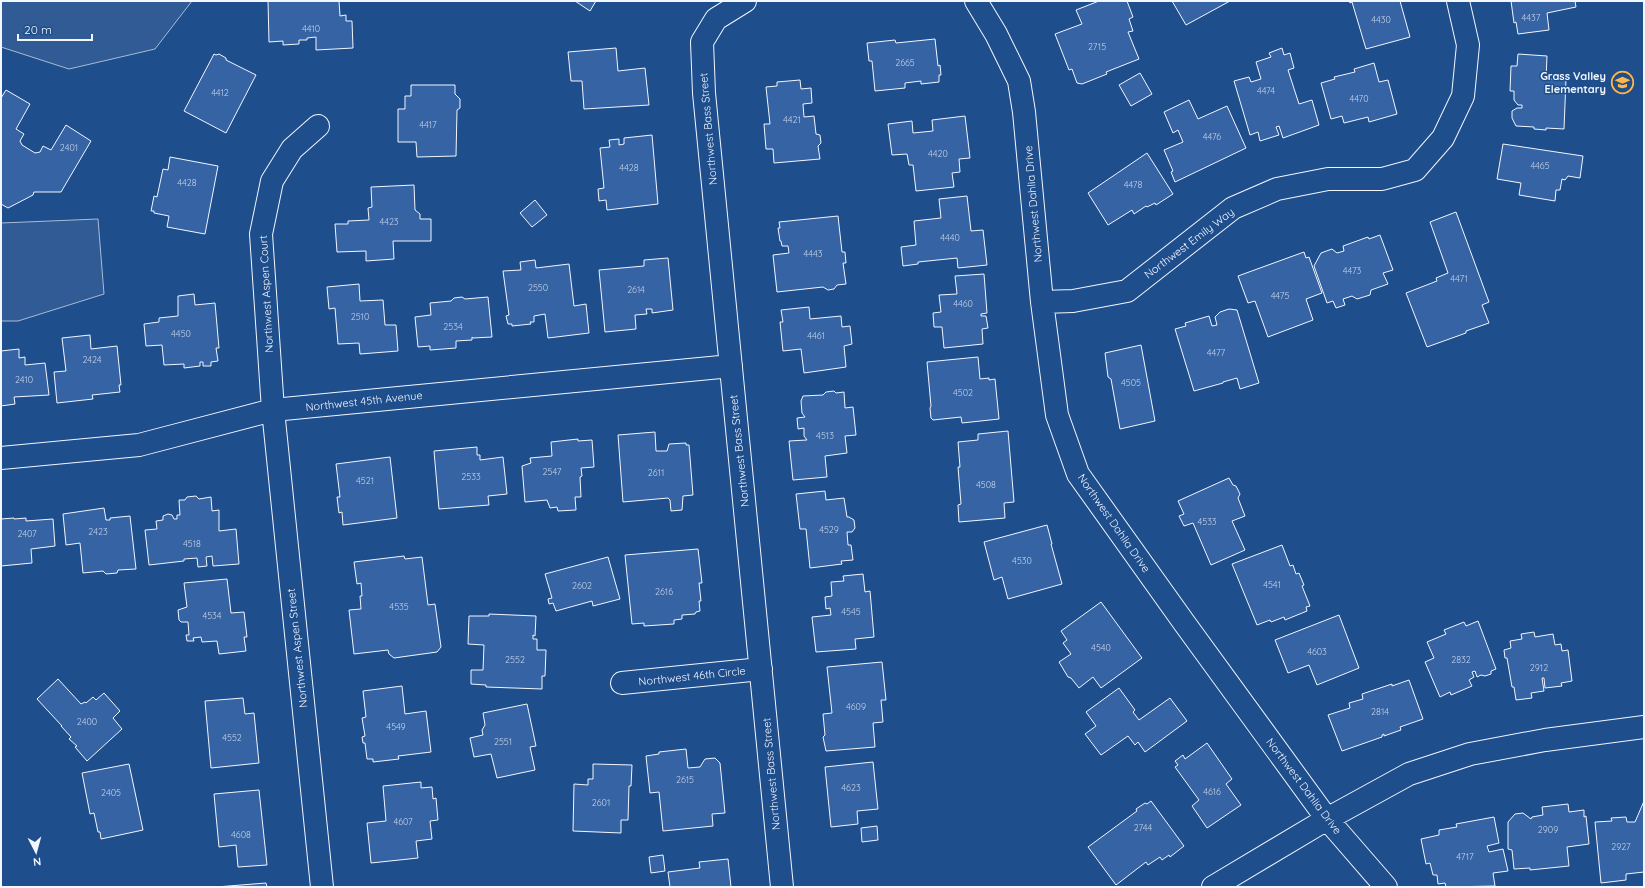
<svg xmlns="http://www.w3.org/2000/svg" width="1645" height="888" font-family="Quicksand,sans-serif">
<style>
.built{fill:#305b95;stroke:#a8bbd7}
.building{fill:#3563a3;stroke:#f2f6ff}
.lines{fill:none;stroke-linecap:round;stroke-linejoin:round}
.minor-casing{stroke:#f2f6ff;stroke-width:24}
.minor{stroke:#1f4e8c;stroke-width:22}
.labels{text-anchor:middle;stroke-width:3;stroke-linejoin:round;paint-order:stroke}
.number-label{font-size:9px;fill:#c3d1e8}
.poi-label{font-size:11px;font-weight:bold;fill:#f2f6ff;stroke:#1f4e8c;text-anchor:end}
.street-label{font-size:11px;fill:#f2f6ff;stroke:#1f4e8c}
</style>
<rect width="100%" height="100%" fill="#1f4e8c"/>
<!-- built -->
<path class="built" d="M1,1H192L155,49L69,69L1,47Z
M98,219L104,294L18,321H1V223Z"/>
<!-- building -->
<path class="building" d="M268,1H339L340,16L346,15V21H352L353,48L316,50V37L307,38V40H299V44L283,45V41L269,42Z
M575,1H596L590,11Z
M1099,1H1127L1133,17L1129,19L1133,31L1128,32L1139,59L1106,72L1107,74L1082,84L1077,83L1072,69L1069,70L1055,34L1082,24L1076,10Z
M1172,1H1230L1186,25Z
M1349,1H1400L1410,37L1366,49L1352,2L1350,3Z
M1511,1H1575L1576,7L1547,13L1549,30L1518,34L1516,22L1514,23Z
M935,39L938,66L940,65L941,75H939V82L921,84V81L905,83V88L875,91L872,61H869L867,43L895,40L896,43Z
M616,48L618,71L645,68L649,105L584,109L582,81H571L568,52Z
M1282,48L1284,55L1290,53L1294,68L1288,70L1299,104L1312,100L1319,125L1283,138L1279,126L1276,127L1279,135L1260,141L1258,132L1250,135L1234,81L1249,77L1251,82L1261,79L1256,62L1271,57L1269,53Z
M214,54L216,55L219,54L226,58V60L256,75L226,133L184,111Z
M1518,54L1547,56L1546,79H1566L1564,129L1546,128V130L1534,129V127L1516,126L1512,118V111L1517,108H1522V105H1518L1514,100V91H1510L1511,66H1517Z
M1374,63L1379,82L1388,80L1397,114L1369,122L1368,117L1344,123L1342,116L1331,119L1321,83L1335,79L1334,77L1355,72L1354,69Z
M1140,73L1152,94L1131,106L1119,85Z
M800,80L801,89L811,88L812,103L803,104L804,117L814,116L816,134L820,135L821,143L818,146L820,159L774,163L773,149H766L764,124H770L766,87L777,86V82Z
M411,85H455V94L460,99V108L457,110L456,156L417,157L416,142H398V109H405V96H411Z
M6,90L30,104L16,129L24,134L20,141L22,145L35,153L40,152L43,146L51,150L66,125L91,141L61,192H34L33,195L8,208L1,204V98Z
M1189,100L1198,119L1227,106L1246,148L1175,182L1171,172L1173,171L1164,150L1183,142L1178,130L1173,133L1164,112Z
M965,116L970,158L959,159L960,172L952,173L954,187L916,191L913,165H909L907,154L892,155L888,124L912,121L913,133L933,131L932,120Z
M652,135L658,204L607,210L606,200L599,201L598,189L604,188L600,148L610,147L609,140L619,139V145L624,144V138Z
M1503,144L1583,156L1580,178L1568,176L1565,180L1562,179L1560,190H1556L1555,201L1519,195L1521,183L1497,179Z
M1147,153L1173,194L1156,205L1155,203L1147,207L1146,206L1134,214L1132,210L1108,225L1088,193Z
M170,157L218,166L205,234L167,227L169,216L154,213V211H151L154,196L157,197L163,169L168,170Z
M414,185L415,210L420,214V219H431V241H393L394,259L366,261V251L337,252L335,224H348V221L369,220L368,208L372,207L371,187Z
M967,196L971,231L983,230L987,265L958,268L957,258L918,262V264L903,266L901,247L916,245L914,221L941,218L939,199Z
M535,200L547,215L532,227L520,213Z
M1456,212L1489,302L1482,305L1489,323L1466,331V333L1427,347L1406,293L1437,281L1436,278L1448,273L1430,222Z
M838,216L842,252H845L846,263H843L846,284L837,285L834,289L828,290L823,287L777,292L773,255L789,253L788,246H782L781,241H780L778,228H780L779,222Z
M1380,235L1393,270L1383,273L1388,284L1371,290L1370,295L1357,299L1352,296L1343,299L1345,305L1336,308L1333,301L1327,303L1314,266L1321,253L1332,249L1337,253L1344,251L1343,246L1368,237L1369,239Z
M1304,252L1306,258L1309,257L1322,293L1306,299L1313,320L1268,337L1255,301L1248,303L1238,276Z
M668,258L673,310L652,313V309H646L647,314L635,315L636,329L605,332L599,270L644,266V260Z
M535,260L536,268L569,264L574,306L586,304L589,333L548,338L545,314L534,316V322H530L531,324L512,326V324H508L506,316L509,315L503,271L521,270L520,262Z
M984,274L987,313L981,314V316H986L988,328L982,329L983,344L944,348L942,327H934L933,313L941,312L939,295L957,294L955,276Z
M359,284L360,301L383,300L385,325H396L398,351L360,354L359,343L338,344L335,308L329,309L327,287Z
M194,294L195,305L215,303L219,348H216L218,361L211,362V366H203V362H200V366L184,368V364L164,365L162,345L146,346L144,324L159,322V318L178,316V296Z
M462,297L465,299L488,297L492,337L473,338L472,337V340L456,341V348L430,350V346L418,347L415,317L431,315L430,303L451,301L454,298Z
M809,307L810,319L841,316L842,327L850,326L852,344L844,346L846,367L804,373L801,349L783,351L780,322H783L781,310Z
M1229,309L1237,310L1259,383L1240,389L1237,378L1223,382V383L1194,391L1175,329L1186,326L1185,323L1209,316L1212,326L1217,325L1215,317L1220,312Z
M90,335L91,349L117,346L121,385H119L120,392L92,395L93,399L57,403L54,372L66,371L62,338Z
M1141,345L1155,421L1120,429L1111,379L1108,377L1105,353Z
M19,349V358L25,357V365L45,363L49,395L14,397L15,404L1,406V351Z
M978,357L980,379L989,378V380L995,379L999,419L962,423L961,417L933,420L931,418L930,408L931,406L927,362Z
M834,391L836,393L844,392L845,408L853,407L856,435L845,436L847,453L825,456L827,477L793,480L789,441L807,440L804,436V428L798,429L797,418L805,417L802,413L801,401L803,396L823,395L826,392Z
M1008,431L1014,502L1004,503L1005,518L959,522L958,505L961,504L958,467H960L958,442L978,440V434Z
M655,432L656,451H667L669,444L686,443V445H689L693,495L683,496L682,510L671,511L670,500L668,498L623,502L618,435Z
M578,439V441L592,440L594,467L581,468L582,476L580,477L581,497H575L576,510L558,511L557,507L550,508L547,500L525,502L522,466L531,463L530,458L552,456L551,442Z
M477,447V455H480V460L503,457L507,494L488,496L489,505L439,509L434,451Z
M390,457L397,518L343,525L342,512L339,513L337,497H340L336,464Z
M1229,478L1233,485L1236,486L1240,494L1238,498L1245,516L1232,521L1245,550L1211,565L1193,523L1184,526L1179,516L1184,514L1178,501Z
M825,491L826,500L844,498L847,517H849L854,520L855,528L852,532H847L848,545H851L853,560L841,561L842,564L810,568L806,529H800L796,494Z
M196,496L199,499L211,497L212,511L219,510V531L236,529L239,564L213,566L212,556L206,557L207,566L198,567L197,558L184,559V561L149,565L145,530L157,529L156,521L163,520V516L168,514L172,515L174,519H177V515H180L179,500H185L187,497Z
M104,508L106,520H110V518L130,516L136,569L118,570L117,573L106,574L103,571L83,573L80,543L66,545L63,514Z
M14,518V519L26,518V521L53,519L55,546L31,549L32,563L1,566V519Z
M1047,525L1052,544H1051L1062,584L1008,599L1002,577L994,580L984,542Z
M1282,545L1290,566L1293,565L1296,574L1299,573L1304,585L1302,586L1310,606L1306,607L1307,611L1285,620L1284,617L1271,622L1270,620L1257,625L1232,564Z
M698,549L702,583H699L701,601H699L700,611L696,612L695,614L682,615V619L674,620V624L644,626V623L632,624L625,555Z
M404,556L405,559L422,557L428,605L435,604L441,647L437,652L394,658L389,654L388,650L354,654L349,610L361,609L360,596H362L361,583L357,584L354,562Z
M608,557L620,599L593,606L592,601L556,611L553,603L549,604L548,599L552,598L545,574Z
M863,574L865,592L870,591L874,637L855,639L856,649L816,652L812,617L831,615L830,608L826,609L825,597L832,596L831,582L844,581L843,576Z
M227,579L231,613L244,612L247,637H244L246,651L219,654L217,641L202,642L201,637L193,638L194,641H187L186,635H189L188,622H181L179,620L178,610L187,607L184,583Z
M1101,602L1142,658L1101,688L1093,677L1079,688L1071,678L1068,677L1059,662L1071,654L1063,643L1067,640L1061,631Z
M489,614L536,616L535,636L533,635V639H537V650H546L545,676H542V689L486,687V685L471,684V670H483L484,645L468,644L469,616H489Z
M1339,615L1359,668L1317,685L1309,665L1288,673L1275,640Z
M1478,621L1496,669L1491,671V674L1485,676L1481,675L1477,677L1475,671L1472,672L1474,677L1469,680L1472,686L1451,695L1450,692L1440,697L1425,662L1434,658L1427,642L1446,634L1444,630L1464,622L1466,626Z
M1534,632L1535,637L1553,634L1555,645L1561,644L1562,651L1568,650L1572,681L1561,683L1562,686L1545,688L1544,678H1542L1544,691L1531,693L1532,698L1516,700L1514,687H1512L1507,658H1505L1504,650L1511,648L1510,641L1522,639L1521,634Z
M882,662L886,700H881L883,722L873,723L875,747L826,751L823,737L825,735L823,714L832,713L827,667Z
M58,679L81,704L85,702L86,703L93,697L96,700L104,693L120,711L113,718L122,729L87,761L75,747L77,746L69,739L71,737L61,726H62L37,699Z
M1409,680L1423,719L1400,727L1401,730L1384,736V734L1382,735V737L1342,751L1328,715L1350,708L1349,703L1363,699L1362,694L1392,684V686Z
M402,686L405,714L426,711L431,752L398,756L399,759L373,762V759H367L365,743H363L362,737L365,736L362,718L366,717L363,691Z
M1119,688L1135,710L1133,712L1139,720L1170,698L1187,721L1145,752L1138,742L1135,745L1128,736L1101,755L1085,734L1096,726L1086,712Z
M243,698L245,714L254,713L259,763L211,768L205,701Z
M527,704L536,746L530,747L535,770L497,778L491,754L474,757L470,738L483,735L482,730L485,725L483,713Z
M1207,743L1232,779L1226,784L1241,805L1207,828L1192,806L1199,800L1175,767L1178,765L1175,761L1183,755L1185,759Z
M686,749L688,768L700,767L705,759L715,758L720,763L725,813L712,814L713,826L663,831L659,792L650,793L646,756L659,754V752Z
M873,762L878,809L857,811L858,824L831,827L825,767Z
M129,764L143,830L101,839L100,832H98L94,813L90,814L82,773Z
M593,764L632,765L631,786H629L628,820H621V833L573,831L574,784L588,785V779H593Z
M421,782V788L432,787L433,799L436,798L438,820L430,821L432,839L416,841L418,858L371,863L367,823L386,821L383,786Z
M259,790L267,865L238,867L236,845L219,847L214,794Z
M1151,801L1184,846L1170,857L1169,855L1162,860L1160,857L1148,865L1146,862L1116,885L1088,847L1137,811L1136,809L1145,803L1147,804Z
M1644,801V872L1626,874V880L1601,883L1595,822L1612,821L1611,818L1626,817L1627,822H1635Z
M1568,804L1569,812L1584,810V817L1586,816L1589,844L1567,847L1569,866L1530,870V868L1514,869L1512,850L1508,849V822L1515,814L1523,813L1531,819L1532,817L1543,815L1542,807Z
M1494,817L1499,843L1487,846L1489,852L1503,849L1508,871L1493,873L1495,886L1446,887L1445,883L1438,884L1437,875H1433L1430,863L1426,864L1421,839L1439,835V830L1457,827L1456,824Z
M877,826L878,840L862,842L861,828Z
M663,855L665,871L651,873L649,857Z
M728,859L731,887H670L668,872L700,868L699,862Z
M266,883L267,887H216Z"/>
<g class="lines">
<defs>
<path id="minor" d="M745,1L716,19L702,42L704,93L782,887
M976,1L996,34L1019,81L1024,112L1042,302L1057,415L1078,474L1185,624L1327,819L1386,887
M318,126L292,149L272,181L261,234L273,410L322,887
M1042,302L1073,301L1127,291L1233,208L1277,189L1328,179H1382L1415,170L1443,138L1463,96L1468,45L1458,1
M1,458L139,445L273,410L731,366
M622,683L761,669
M1213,887L1327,819L1409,774L1470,754L1545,740L1644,727"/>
</defs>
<!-- minor casing -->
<use href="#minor" class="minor-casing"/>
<!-- minor -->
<use href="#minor" class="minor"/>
</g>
<!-- icons -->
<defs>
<symbol id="school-ring" viewBox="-11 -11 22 22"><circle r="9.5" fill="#1f4e8c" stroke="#ffb74d" stroke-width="1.5"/><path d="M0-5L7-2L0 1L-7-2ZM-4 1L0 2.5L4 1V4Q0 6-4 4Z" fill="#ffb74d"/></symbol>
</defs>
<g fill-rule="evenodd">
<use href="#school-ring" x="1610" y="70" width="25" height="25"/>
</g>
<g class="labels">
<!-- number labels -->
<g class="number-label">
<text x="1531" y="21">4437</text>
<text x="1381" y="23">4430</text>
<text x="311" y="32">4410</text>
<text x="1097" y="50">2715</text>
<text x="905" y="66">2665</text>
<text x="1266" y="94">4474</text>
<text x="220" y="96">4412</text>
<text x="1359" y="102">4470</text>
<text x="792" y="123">4421</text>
<text x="428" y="128">4417</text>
<text x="1212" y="140">4476</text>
<text x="69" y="151">2401</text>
<text x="938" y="157">4420</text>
<text x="1540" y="169">4465</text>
<text x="629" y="171">4428</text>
<text x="187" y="186">4428</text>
<text x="1133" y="188">4478</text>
<text x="389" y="225">4423</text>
<text x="950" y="241">4440</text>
<text x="813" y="257">4443</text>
<text x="1352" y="274">4473</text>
<text x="1459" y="282">4471</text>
<text x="538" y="291">2550</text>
<text x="636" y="293">2614</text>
<text x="1280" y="299">4475</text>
<text x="963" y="307">4460</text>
<text x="360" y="320">2510</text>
<text x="453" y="330">2534</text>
<text x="181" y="337">4450</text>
<text x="816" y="339">4461</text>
<text x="1216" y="356">4477</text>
<text x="92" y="363">2424</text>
<text x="24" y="383">2410</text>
<text x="1131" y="386">4505</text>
<text x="963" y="396">4502</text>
<text x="825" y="439">4513</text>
<text x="552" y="475">2547</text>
<text x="656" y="476">2611</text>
<text x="471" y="480">2533</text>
<text x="365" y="484">4521</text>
<text x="986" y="488">4508</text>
<text x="1207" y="525">4533</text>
<text x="829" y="533">4529</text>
<text x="98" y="535">2423</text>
<text x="27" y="537">2407</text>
<text x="192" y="547">4518</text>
<text x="1022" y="564">4530</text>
<text x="1272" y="588">4541</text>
<text x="582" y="589">2602</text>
<text x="664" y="595">2616</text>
<text x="399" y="610">4535</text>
<text x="851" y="615">4545</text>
<text x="212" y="619">4534</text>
<text x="1101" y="651">4540</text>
<text x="1317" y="655">4603</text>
<text x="515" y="663">2552</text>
<text x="1461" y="663">2832</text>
<text x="1539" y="671">2912</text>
<text x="856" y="710">4609</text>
<text x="1380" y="715">2814</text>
<text x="87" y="725">2400</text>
<text x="396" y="730">4549</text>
<text x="232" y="741">4552</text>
<text x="503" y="745">2551</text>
<text x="685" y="783">2615</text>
<text x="851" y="791">4623</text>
<text x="1212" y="795">4616</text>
<text x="111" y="796">2405</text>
<text x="601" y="806">2601</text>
<text x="403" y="825">4607</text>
<text x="1143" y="831">2744</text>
<text x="1548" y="833">2909</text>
<text x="241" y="838">4608</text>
<text x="1621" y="850">2927</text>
<text x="1465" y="860">4717</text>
</g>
<!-- poi labels -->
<g class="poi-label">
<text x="1606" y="80">Grass Valley<tspan x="1606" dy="13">Elementary</tspan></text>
</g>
<!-- street labels -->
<g class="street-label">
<text transform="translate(708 129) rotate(-95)" y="4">Northwest Bass Street</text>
<text transform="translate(1033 204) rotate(-95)" y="4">Northwest Dahlia Drive</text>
<text transform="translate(1189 243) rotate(-37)" y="4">Northwest Emily Way</text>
<text transform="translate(266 294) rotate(-93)" y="4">Northwest Aspen Court</text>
<text transform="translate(364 401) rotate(-6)" y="4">Northwest 45th Avenue</text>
<text transform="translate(739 451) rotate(-96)" y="4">Northwest Bass Street</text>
<text transform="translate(1114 523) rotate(55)" y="4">Northwest Dahlia Drive</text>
<text transform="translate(297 648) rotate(-96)" y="4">Northwest Aspen Street</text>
<text transform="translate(692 676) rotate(-6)" y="4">Northwest 46th Circle</text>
<text transform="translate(771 774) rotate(-95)" y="4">Northwest Bass Street</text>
<text transform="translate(1304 786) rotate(53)" y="4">Northwest Dahlia Drive</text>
</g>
</g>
<!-- border -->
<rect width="1645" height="888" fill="none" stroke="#f2f6ff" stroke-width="4"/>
<!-- north arrow -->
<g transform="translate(36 852) rotate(174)" stroke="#1f4e8c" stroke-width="3" paint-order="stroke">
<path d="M0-3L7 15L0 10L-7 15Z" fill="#f2f6ff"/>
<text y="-6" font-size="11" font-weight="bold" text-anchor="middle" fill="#f2f6ff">N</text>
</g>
<!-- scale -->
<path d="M18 34v6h74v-6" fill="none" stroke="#f2f6ff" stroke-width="2"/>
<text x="24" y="34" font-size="12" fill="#f2f6ff" stroke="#1f4e8c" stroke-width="3" paint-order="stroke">20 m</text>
</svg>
